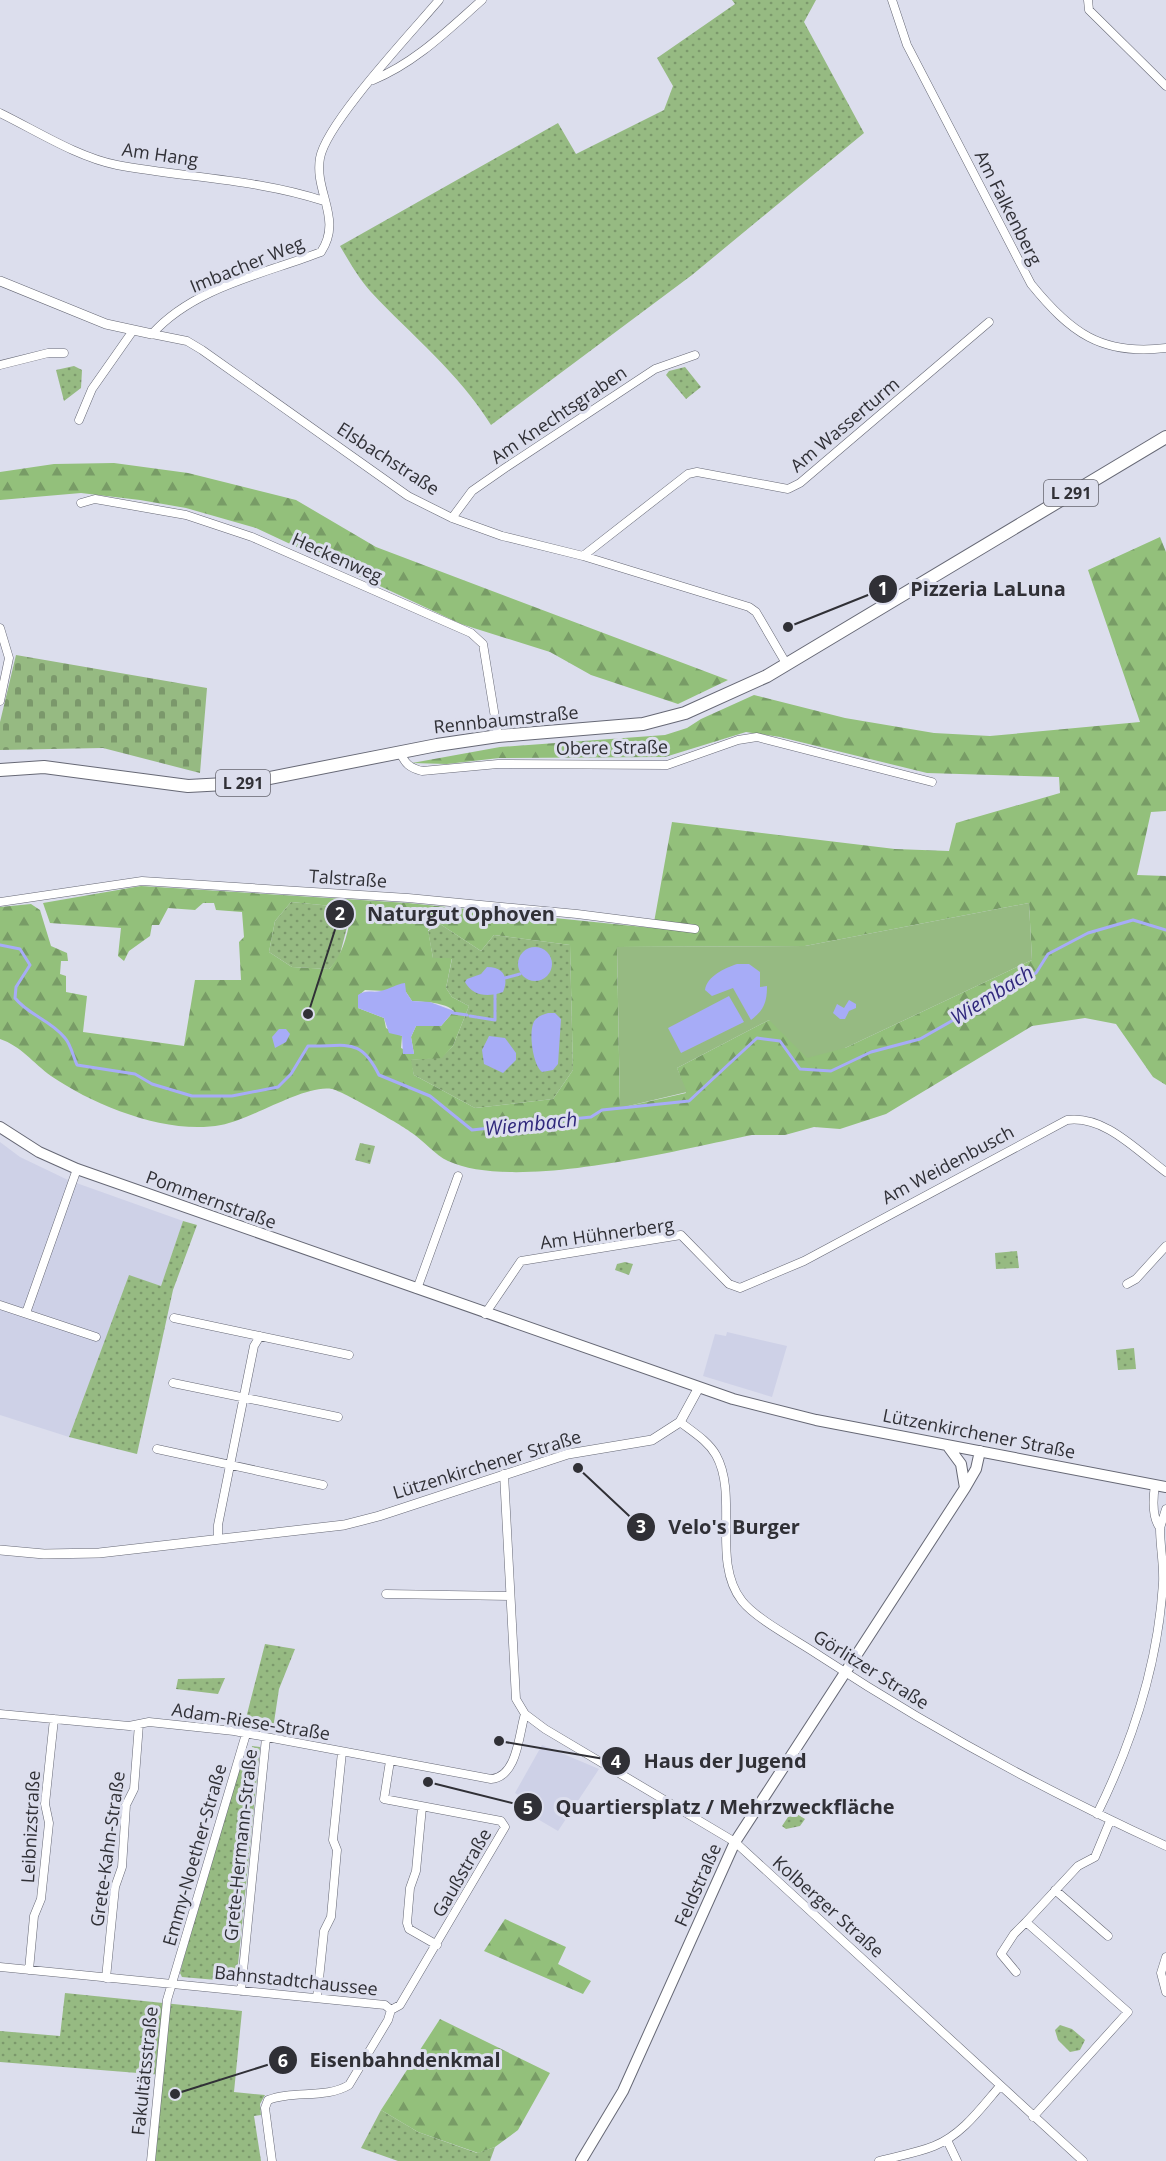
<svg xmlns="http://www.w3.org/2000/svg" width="1166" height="2161" font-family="'Open Sans',sans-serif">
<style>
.built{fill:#ced1e7}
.green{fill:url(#green-dots)}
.forest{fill:url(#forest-firs);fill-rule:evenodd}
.cemetery{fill:url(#cemetery-stones)}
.pitch{fill:#96ba82}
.water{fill:#a7acf7}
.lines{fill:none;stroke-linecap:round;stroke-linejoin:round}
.stream{stroke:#a7acf7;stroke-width:3}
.minor-casing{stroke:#666875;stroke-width:9}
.tertiary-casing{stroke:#666875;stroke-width:10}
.secondary-casing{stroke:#666875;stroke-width:12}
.primary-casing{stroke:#666875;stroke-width:14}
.minor{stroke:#fff;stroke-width:8}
.tertiary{stroke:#fff;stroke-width:9}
.secondary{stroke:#fff;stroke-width:10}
.primary{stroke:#fff;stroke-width:12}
.labels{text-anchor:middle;stroke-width:6;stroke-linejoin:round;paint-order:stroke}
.shield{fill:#dcdeed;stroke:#64646d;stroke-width:1.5}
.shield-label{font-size:16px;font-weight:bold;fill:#303036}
.street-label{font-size:18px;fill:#303036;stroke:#dcdeed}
.water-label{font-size:20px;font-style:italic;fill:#30287c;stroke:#dcdeed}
.leader{fill:none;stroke:#303036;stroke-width:2}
.callout-dot{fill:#303036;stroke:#dcdeed;stroke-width:2}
.mark-label{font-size:18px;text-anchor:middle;font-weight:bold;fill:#fff}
.callout-label{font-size:20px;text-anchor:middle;font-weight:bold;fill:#303036;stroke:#dcdeed;stroke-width:6;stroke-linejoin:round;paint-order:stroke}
</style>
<defs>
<pattern id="green-dots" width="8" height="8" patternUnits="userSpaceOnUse" patternTransform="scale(1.5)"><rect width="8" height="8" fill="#96ba82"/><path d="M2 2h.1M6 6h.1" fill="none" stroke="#7b986b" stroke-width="1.8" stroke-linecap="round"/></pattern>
<pattern id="forest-firs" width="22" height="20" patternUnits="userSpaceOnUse" patternTransform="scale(1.5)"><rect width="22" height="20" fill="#93c07b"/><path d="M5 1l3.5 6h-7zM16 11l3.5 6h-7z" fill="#789c66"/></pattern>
<pattern id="cemetery-stones" width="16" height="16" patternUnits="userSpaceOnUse" patternTransform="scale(1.5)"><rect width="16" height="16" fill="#96ba82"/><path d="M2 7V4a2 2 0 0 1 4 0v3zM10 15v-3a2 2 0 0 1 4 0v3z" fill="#7b986b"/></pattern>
</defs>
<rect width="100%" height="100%" fill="#dcdeed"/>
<!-- built -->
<path class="built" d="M0,1142L20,1157L68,1180L183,1221L161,1286L129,1276L69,1437L0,1415Z
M727,1332L787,1346L772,1397L703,1376L715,1334L726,1336Z
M542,1745L599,1769L558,1831L524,1811L526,1800L515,1793Z"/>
<!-- green -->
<path class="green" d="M732,0H816L804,22L864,133L692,275L491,425C459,373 412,336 371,292C359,279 349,261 340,246L558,123L576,154L664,110L673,86L657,58L735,4Z
M74,366L82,370L81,388L64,401L56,370Z
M685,367L701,387L686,399L666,375L669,371Z
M291,902L352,908L339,958L329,969L292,967L269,952L275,921Z
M440,924L481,951L494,935L570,945L573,1070L553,1099L475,1108L414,1075L410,1060L442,1057L453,1046L469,1006L452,997L446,988L452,959L433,958L428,931Z
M360,1143L375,1146L370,1164L355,1160Z
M183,1221L197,1225L173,1290L137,1454L69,1437L129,1275L161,1286Z
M1017,1251L1019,1268L996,1269L995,1253Z
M625,1262L633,1264L629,1275L615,1270L617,1264Z
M1134,1348L1136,1369L1118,1370L1116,1350Z
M265,1644L295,1649L279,1689L273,1729L245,1722Z
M225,1678L218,1694L176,1689L178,1679Z
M252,1746L260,1747L237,1974L228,1981L182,1977L180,1973L184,1957L242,1761H250Z
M792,1811L805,1819L800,1826L786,1829L782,1826Z
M65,1993L242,2011L234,2092L265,2095L260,2104L261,2115L254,2116L261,2161H155L163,2075L0,2062V2031L60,2036Z
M1060,2025L1072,2029L1085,2040L1080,2050L1070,2052L1058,2040L1055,2030Z
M381,2110L418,2132L477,2153L495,2147L490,2161H398L361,2148Z"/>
<!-- forest -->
<path class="forest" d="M114,463L188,473L296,500L376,547L728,680L678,704L591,675L550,652L461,624L256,528L186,508L140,500L81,493L0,500V472L54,464Z
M1160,537L1166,552V811L1151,812L1137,875L1166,876V1085L1153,1077L1116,1024L1085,1018L1032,1026L886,1114L840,1129L814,1127L785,1135H752C677,1150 516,1192 448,1161C435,1155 424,1141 412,1133C402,1125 342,1091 332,1089C305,1084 253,1119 221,1125C167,1135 95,1106 51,1076C33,1063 21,1046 0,1039V907L31,904L40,910L51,946L67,953L68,961H61L60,974L66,976V992L87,996L83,1032L184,1046L195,980H241L239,942L244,937L242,912L216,910L214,903H203L195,910L168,908L159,925H152L150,936L129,951L124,961L118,956L121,928L50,923L43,903L141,886L408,903L653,928L672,822L895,849L949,851L956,823L1060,793L1059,777L927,773L780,737L746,732L665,757L499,758L447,764L412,763L500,747L665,735L687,728L701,719L754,695L845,718L934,733L990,736L1140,722L1088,570ZM291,902L352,908C348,931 345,952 329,969L292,967L269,952L275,921ZM1029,903L1032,960L845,1048L769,1020L677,1068L686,1093L620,1108L617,947L805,946ZM440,924L481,951L494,935L570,945L573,1070L553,1099L475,1108L414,1075L411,1060L442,1058L453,1046L469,1006L452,997L446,988L452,958H433L428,930ZM365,990L406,992L412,1001C424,1002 445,1002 454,1011L441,1026H416L411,1037L414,1054L401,1048L402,1036L386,1028L384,1018L358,1008V996Z
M505,1919L566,1947L558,1964L591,1981L583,1994L484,1951Z
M440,2019L550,2073L518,2130L495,2147L478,2153L418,2132L381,2110Z"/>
<!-- cemetery -->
<path class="cemetery" d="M16,655L207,688L200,773L103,748L0,750V722Z"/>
<!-- pitch -->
<path class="pitch" d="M1029,903L1032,960L845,1048L807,1058L769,1020L677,1068L687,1092L620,1108L617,947L805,946Z"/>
<!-- water -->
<path class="water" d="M518 964a17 17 0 1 1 34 0a17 17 0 1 1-34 0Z
M737,964H749L760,972V987L767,986C767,1002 764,1010 751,1020L733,988L712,996L705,990C707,976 725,968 737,964Z
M487,967C504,967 509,978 503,992C489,997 473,997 465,982L467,979L481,974Z
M405,983L406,992L412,1001L430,1002L454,1011L441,1026H416L411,1037L414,1054H403L402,1036L389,1033L384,1018L358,1008V995C366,989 372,993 381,991C390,989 396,984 405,983Z
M729,996L744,1022L681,1053L668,1028Z
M849,1000L856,1004V1008L849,1011L845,1019H840L833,1013L837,1004L844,1008Z
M548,1013H555L561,1019L558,1064L553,1070L542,1072C533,1065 529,1035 533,1024C535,1017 542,1015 548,1013Z
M279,1029H286L290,1034L286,1042L275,1048L272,1037Z
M489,1036L505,1038L516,1053V1060L503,1073L484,1064L482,1050Z"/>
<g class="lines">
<!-- stream -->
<path class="stream" d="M0,945L20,949L30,965L16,987L15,998C28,1015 51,1020 65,1038C71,1045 73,1056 77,1065L135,1074L152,1084L192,1096H232L278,1087L291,1074L308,1046C346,1047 360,1036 379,1075L430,1096L472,1130L591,1117L602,1110L689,1101L757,1038L780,1041L800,1069L831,1071L871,1052L920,1039L1036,973L1048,954L1088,933L1133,920L1166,930
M505,978L520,974
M453,1013L467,1015
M470,1016L495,1020V993"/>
<defs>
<path id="minor" d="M892,0L907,45L1031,284C1070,332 1101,356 1166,348
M1088,0L1089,10L1166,86
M373,80C415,63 448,30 482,0
M0,113C37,131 77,157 117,165C187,178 257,179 324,201
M152,334L187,341L202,350L408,496L452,518L502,536L583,556L749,607L756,612L787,665
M152,334C194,287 264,274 321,252C343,219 314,192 320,158C326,123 413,31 439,0
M0,365L48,353H64
M79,420L92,389L132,332
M81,503L95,499L186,515L252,537L471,633L483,644L498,736
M452,518L472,491L505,468L655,369L695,355
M583,556L688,474L697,472L788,489L800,483L989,322
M0,628L9,658L0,701
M400,752C405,764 410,768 422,771L498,764L667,765L738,740L757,737L932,782
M0,902L142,881L408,898L577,914L695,929
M1127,1284L1136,1279L1166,1246
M417,1289L458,1176
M0,1305L96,1337
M26,1313L77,1169
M485,1314L521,1261L681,1235L729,1284L740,1288L804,1261L1067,1120C1105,1115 1137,1151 1166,1172
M174,1318L349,1355
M173,1383L338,1417
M680,1422C693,1432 708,1441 716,1455C739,1496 711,1562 742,1601C757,1620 800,1642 820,1656C931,1729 1046,1791 1166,1846
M157,1449L323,1485
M504,1474L516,1699L525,1714L545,1729L735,1842L1083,2161
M1160,1528L1166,1509
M218,1538V1525L254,1346L260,1336
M386,1594L510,1596
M0,1714L129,1726L149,1722L234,1731L491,1779C518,1777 519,1732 525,1714
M390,1761L384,1799L501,1821L505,1827L400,2005L391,2010
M422,1807L416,1871L410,1888L407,1923L409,1929L437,1945
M1097,1814C1133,1741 1158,1665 1163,1583C1164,1565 1160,1546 1160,1528C1152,1517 1153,1498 1155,1485
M1055,1890L1108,1936
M1166,1957L1161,1973L1166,1992
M0,1967L385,2005L391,2010
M29,1970L34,1916L41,1899L49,1823L45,1804L54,1719
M1016,1972L1001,1954L1014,1934L1026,1922
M106,1978L115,1887L122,1867L126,1805L134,1789L139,1724
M241,1991L266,1738
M317,1998L324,1931L331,1917L337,1850L333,1840L342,1752
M1033,2117L1128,2012L1026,1922L1078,1866L1095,1857L1110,1821
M947,2140L957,2161
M151,2161L167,2000L246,1734
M272,2161L265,2108L268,2100C293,2090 326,2099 349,2085L388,2020L391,2010
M879,2161C897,2156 917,2153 934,2146C962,2135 981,2108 1000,2086"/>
<path id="tertiary" d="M0,281L106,324L152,334
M0,1550L44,1554L99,1553L344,1525L379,1516L568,1454L652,1440L680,1422L698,1389"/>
<path id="secondary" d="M0,1127L39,1152L77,1169L733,1399L816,1420L1166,1487
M947,1445L961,1464L965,1488
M581,2161L623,2091L735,1842L965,1488L976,1469L980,1451"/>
<path id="primary" d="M0,770L44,767L188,786L244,783L437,745L498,736L643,724L685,713L767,676L1166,437"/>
</defs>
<!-- minor casing -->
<use href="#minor" class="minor-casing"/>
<!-- tertiary casing -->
<use href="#tertiary" class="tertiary-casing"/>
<!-- secondary casing -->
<use href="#secondary" class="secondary-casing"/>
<!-- primary casing -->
<use href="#primary" class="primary-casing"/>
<!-- minor -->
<use href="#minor" class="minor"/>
<!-- tertiary -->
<use href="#tertiary" class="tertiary"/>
<!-- secondary -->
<use href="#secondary" class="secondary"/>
<!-- primary -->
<use href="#primary" class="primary"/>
</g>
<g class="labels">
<!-- shield labels -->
<g class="shield">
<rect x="1044" y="480" width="54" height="26" rx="4.5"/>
<rect x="216" y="770" width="54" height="26" rx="4.5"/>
</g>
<g class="shield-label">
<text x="1071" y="499">L 291</text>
<text x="243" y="789">L 291</text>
</g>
<!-- street labels -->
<g class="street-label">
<text transform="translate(160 155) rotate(8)" y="6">Am Hang</text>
<text transform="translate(1008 208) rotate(63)" y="6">Am Falkenberg</text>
<text transform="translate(247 265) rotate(-22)" y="6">Imbacher Weg</text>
<text transform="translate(559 415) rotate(-34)" y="6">Am Knechtsgraben</text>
<text transform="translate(845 425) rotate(-40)" y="6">Am Wasserturm</text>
<text transform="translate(388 459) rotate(33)" y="6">Elsbachstraße</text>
<text transform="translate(337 558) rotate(24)" y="6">Heckenweg</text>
<text transform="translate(506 720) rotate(-6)" y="6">Rennbaumstraße</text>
<text transform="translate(612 748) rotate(-1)" y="6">Obere Straße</text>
<text transform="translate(348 879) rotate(4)" y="6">Talstraße</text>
<text transform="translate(948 1165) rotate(-28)" y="6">Am Weidenbusch</text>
<text transform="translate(211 1200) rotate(20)" y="6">Pommernstraße</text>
<text transform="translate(607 1234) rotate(-8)" y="6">Am Hühnerberg</text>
<text transform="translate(979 1434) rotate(11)" y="6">Lützenkirchener Straße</text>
<text transform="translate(487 1465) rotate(-17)" y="6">Lützenkirchener Straße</text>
<text transform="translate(871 1670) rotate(32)" y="6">Görlitzer Straße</text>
<text transform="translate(251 1722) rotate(9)" y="6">Adam-Riese-Straße</text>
<text transform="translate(31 1827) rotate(-87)" y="6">Leibnizstraße</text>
<text transform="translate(241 1845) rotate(-84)" y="6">Grete-Hermann-Straße</text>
<text transform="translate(108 1849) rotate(-82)" y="6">Grete-Kahn-Straße</text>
<text transform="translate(195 1855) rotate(-74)" y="6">Emmy-Noether-Straße</text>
<text transform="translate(462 1873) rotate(-60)" y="6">Gaußstraße</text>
<text transform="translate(698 1885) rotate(-66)" y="6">Feldstraße</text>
<text transform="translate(828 1907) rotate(42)" y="6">Kolberger Straße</text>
<text transform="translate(296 1981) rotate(6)" y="6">Bahnstadtchaussee</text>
<text transform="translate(145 2071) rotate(-84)" y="6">Fakultätsstraße</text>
</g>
<!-- water labels -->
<g class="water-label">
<text transform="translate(992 995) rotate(-32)" y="7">Wiembach</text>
<text transform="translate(531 1124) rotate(-6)" y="7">Wiembach</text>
</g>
</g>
<!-- callouts -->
<path class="leader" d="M788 627L883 589M308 1014L340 914M578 1468L641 1527M499 1741L616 1761M428 1782L528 1807M175 2094L283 2060"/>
<g class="callout-dot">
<circle cx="788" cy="627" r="6"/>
<circle cx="308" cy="1014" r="6"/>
<circle cx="578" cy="1468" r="6"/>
<circle cx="499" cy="1741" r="6"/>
<circle cx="428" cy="1782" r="6"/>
<circle cx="175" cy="2094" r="6"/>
<circle cx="883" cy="589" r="15"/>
<circle cx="340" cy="914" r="15"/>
<circle cx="641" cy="1527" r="15"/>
<circle cx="616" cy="1761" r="15"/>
<circle cx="528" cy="1807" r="15"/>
<circle cx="283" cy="2060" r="15"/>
</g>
<g class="mark-label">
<text x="883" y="595">1</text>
<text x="340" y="920">2</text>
<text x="641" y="1533">3</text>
<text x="616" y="1768">4</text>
<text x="528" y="1814">5</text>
<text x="283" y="2067">6</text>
</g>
<g class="callout-label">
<text x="988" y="596">Pizzeria LaLuna</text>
<text x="461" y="921">Naturgut Ophoven</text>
<text x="734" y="1534">Velo's Burger</text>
<text x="725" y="1768">Haus der Jugend</text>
<text x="725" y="1814">Quartiersplatz / Mehrzweckfläche</text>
<text x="405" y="2067">Eisenbahndenkmal</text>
</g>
</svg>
